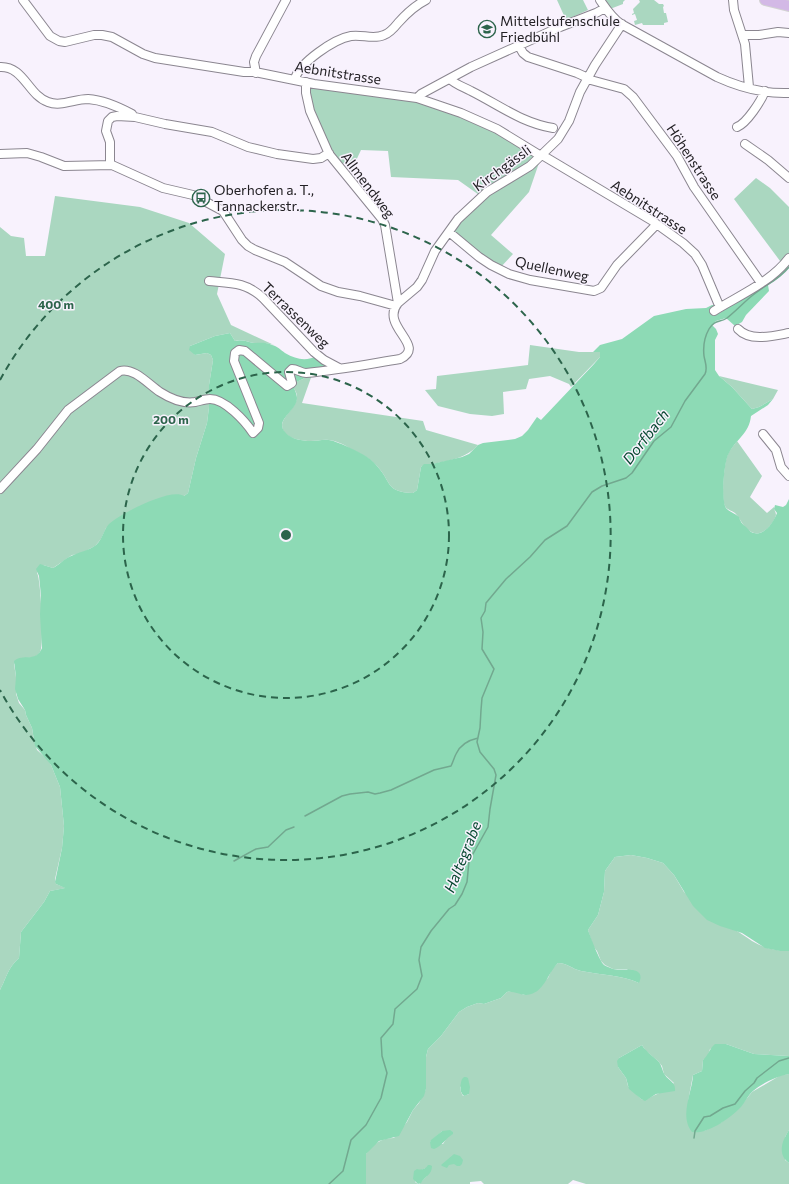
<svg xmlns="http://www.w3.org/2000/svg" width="789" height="1184" font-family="Commissioner,sans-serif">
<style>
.green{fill:#aad7c0;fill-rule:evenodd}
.forest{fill:#8ddab5}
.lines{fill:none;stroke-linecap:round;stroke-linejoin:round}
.stream{stroke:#72a88f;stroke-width:1.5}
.minor-casing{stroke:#8b8690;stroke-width:10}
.major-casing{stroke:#d3d3d3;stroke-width:12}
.minor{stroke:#fff;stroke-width:8}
.major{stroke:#d3b9e6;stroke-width:10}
.ring{fill:none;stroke:#2c644b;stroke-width:2;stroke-dasharray:7 5}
.labels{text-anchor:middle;stroke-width:3;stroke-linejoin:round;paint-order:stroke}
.poi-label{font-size:14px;fill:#232125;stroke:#f8f2fd;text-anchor:start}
.street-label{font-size:14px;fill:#232125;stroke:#f8f2fd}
.water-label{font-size:15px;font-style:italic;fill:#084931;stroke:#f8f2fd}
.centre{fill:#2c644b;stroke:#f8f2fd;stroke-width:2}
.ring-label{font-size:12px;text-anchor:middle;font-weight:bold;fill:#2c644b;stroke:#f8f2fd;stroke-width:3;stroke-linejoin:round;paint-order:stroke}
</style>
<rect width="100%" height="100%" fill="#f8f2fd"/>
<!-- green -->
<path class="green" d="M557,0H583L588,10L566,20Z
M604,0H625L623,2V4L610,9Z
M639,0H654L659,4H663L664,6L663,7L664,13H666L668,22L664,23V25H643L642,23L635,25L634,21L637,20L635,14L632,15V14L634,13L633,9L640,2Z
M309,87L412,99L475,119L540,160L529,192L491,235L513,254L499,269L449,232L482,197L458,180L391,177L388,151L361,150L353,167L340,162L332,152L315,118Z
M756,178L770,188L789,207V258L783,265L734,199Z
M55,196L140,207L189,223L225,254L217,294L231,325L274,345C267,343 262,343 254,343C247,342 242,338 235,341L230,333L215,336L190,346L195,355L207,353L211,355L213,360L209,385V407L207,423L196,458L188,493L184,496L106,528L101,539L95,546L80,554L72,555L53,568L43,565L37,573C41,578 44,647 40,652C36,659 27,658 20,658L14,664L16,677V694L19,703L25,710L26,715L32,728L34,740L37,750L47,759L51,765L60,787L64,826L62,848L55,879L56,884L66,888L50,891L44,902L21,932L19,958C7,969 7,977 0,990V227L11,236L24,238L26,256H45Z
M530,345L579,352H600V357L571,387L569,384L550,376L529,379L526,389L503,392L504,414L492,416L470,414L438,406L425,390L436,389L437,376L528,365Z
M313,372L302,403L423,421L426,430L478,445C467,458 448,461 433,464C428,465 425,464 421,467L417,490L413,493C385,492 392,482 377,466C370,458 359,453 349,448C344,444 336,441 329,440C323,439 317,441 311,441C303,441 290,439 285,433C274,419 298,411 297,395C296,391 293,387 291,384L303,379Z
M719,376L778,390L773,399L759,407L752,409L732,387Z
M737,441L762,476L750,497L767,513L774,507C774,510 776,512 776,515C774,523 763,536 754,533C744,530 741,519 735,513C731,510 727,510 725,506C721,498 724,462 728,454C730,450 734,445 737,441Z
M631,855L647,858L663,863L674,875L684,892L735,930C741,933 746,937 752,941C764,948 775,951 789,951V1056L754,1054L726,1044L710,1049L707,1058L703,1060L702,1071L693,1075L689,1096L687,1115L704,1131L722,1122L740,1107L752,1092L781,1075L789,1074V1130L785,1137V1160L789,1163V1184H586L573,1180L568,1184H484L481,1181L470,1182V1184H419L427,1176L426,1168L422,1170L415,1182L418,1184H366V1154C373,1144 381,1138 394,1138L407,1122L413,1110L419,1103L426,1089V1057L428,1049L441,1036L459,1012L467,1007L478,1003L484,1004L501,998L507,992L515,991L524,995L548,978L552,969L558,963C567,963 572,969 581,971C601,975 621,975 639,983L627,969H613L605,965L601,961L597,951L593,946L588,930L598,915L604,892L605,871L615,857ZM642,1045L646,1051L658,1061L662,1066L664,1074L674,1083C664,1091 656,1095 644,1100L641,1099L628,1086L626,1078L618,1067L619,1058ZM469,1082V1094L463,1096L461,1092L460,1087ZM442,1131L453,1132L452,1134L448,1136L443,1144L430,1142Z"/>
<!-- forest -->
<path class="forest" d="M789,265C786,273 776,280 768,285L769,291L746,315L742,322L735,326L726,318L716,321L712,325L716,329L718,334L715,340V370L719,376L732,387L752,409L759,407L773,399L768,405L751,416C749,434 736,439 729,453C724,460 721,501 726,508C729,512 735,513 739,517C740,521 742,524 746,527C748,529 751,533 754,533C765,536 774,521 777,513L774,509L775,505L783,507L786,505L789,499V951H780L765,948L742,933L720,926L707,920L693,906L674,875L663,863L647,858L631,855L615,857L605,871L604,892L598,915L588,930C591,938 599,960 604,965C606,966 610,968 613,969C622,971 647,965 639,983C621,975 601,975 581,971C572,969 567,963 558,963C547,974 544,994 526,995C520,995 514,991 507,992L501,998L484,1004L478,1003L467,1007L459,1012L441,1036L428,1049L426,1057V1089L424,1096L413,1110L399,1136L379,1141L366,1154V1184H0V990C7,977 7,969 19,958L21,932L44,902L50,891L65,888L56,884L55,882L62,848L64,826L60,787L51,765L35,746L32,728L26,715L25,710L18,699L15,689L16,677L14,661C23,653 36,663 42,648L40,615L41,596L39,576L36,569L40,564L53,568C59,565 64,559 71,556C79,552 88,551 96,545C103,539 103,530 109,524C120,514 171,487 184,496L188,493L196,458L207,423L209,407V385L213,360L211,355L207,353L195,355L189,350L190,346L215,336L230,333L235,341C242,339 247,342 254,343C260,343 266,342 272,345C277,346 281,350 285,353C297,360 306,361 318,356L332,365L313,372L303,379L292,384C294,389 297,393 297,398C297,411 274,420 285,432C290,439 303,441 311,441C317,441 323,439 329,440C335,441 341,444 346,446C357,451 370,457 377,466C392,482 385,492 413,493L417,490L421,467L424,464H432L462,457L469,454L478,445L483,443L515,439L522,436L528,430L537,417L541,420L594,364L600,357V352H593L600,345L622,339L654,316L686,309L706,308L712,305H717L713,314L714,315C722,313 726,308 733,304C752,292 773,281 789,265Z
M715,1044H726L754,1054L789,1056V1074C777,1076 763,1083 753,1091C748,1095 745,1103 740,1108C730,1118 707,1135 692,1132C679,1116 692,1093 693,1075L702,1071L703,1060C708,1056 709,1049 715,1044Z
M642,1045C646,1052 652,1055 658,1061C662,1065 662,1071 665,1075C669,1081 676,1082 675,1091L656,1094L645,1101L641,1099L629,1089L626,1078L618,1067L617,1061L619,1058Z
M464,1077H466L468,1078L470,1087L469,1094L464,1096C459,1092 460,1085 462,1079Z
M450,1130L453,1132V1134C446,1138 442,1146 434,1149L431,1148L430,1142L431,1140L442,1131Z
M789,1130V1163C777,1154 782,1141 789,1130Z
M454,1154L460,1156L463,1160L462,1164L460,1166H457L454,1164L449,1165L447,1168L442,1166L441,1165Z
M428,1165H430L432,1166C432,1175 425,1176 421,1183L418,1184L413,1179L414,1171L417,1169C421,1170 425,1170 428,1165Z"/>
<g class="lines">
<!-- stream -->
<path class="stream" d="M305,816L342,796L350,794L368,792L375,794L380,793L391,790L434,770L451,766C453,762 454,758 456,754C460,745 469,740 478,738
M234,861L256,849L268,847L286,830L294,827
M694,1138L695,1131L704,1117L710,1116L723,1108L735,1104L745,1091L754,1083L757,1078L779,1061L789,1058
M329,1184L343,1171L351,1140L366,1125L381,1098L387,1073L382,1056L381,1038L393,1024L395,1009L417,989L422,976L419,960L421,947L431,931L449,909L455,905L462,894L467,882L469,861L488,827L490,809L496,775L494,769L480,752L477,742L480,728L481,710L482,698L494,669L482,649L483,632L481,618L485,611L486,603L506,579L530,557L545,540L567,526L592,492L602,486L626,478L632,473L654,441L671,427L685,401L705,374C708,368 705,362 704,356C703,347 705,336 709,329C715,319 720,323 727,318C736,311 744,302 753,295C765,285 779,280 789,267"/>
<defs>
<path id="minor" d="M23,0L50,36L59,41L65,42L94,35H102L112,37L143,54L155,58L244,72H255L314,84L417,98L421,94L471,67L560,27L596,13L605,8
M600,0C606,9 612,18 621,24L717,77C739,87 765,94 789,93
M733,0L734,10L745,44L749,87
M743,35H759L778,32L789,33
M519,46L523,53L528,57L577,73L588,78
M0,67C24,66 28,95 48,102C61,107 74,99 88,99C102,100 119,107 132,114
M256,73L254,62L256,56L286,0
M295,79C299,63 334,39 351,36C362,34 373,40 384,35C390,33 394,28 398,23C406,14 414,6 426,0
M450,79C456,85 464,87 471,91C499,105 522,123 553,128
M587,79L624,89L633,97L677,156L694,187L761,283
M417,98L461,113L497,129L541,156
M737,127C747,123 761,101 765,91
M745,144L768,160L789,178
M0,154L27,153L41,157L64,166L112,165L163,188L193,195L223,211L242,240L248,246L255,250L285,262L321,286L338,292L360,296L396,306
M542,155L651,220L683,243L695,254L702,265L718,303
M110,164V142L106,131L108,121L112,117L117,116L135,117L165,124L212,132L248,147L277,154L313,159L321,158L329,153
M449,232L479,257L491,265L509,274L530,280L594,291L601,288L617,265L656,225
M209,281C231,283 246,282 263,298L314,352L324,360L339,368
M398,303L417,287L422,280L435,251L458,219L487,192L530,166L558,139L569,121L580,92L595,65L622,24
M714,311C740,295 771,282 789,258
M738,329C750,342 773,336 789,333
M763,434L776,450L781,467L789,476
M0,489L37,449L68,410L120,371C134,367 149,385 160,392C171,399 182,404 195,402C200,401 205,399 210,399C225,399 245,421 253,433L258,428L259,423L234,361L235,353L239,350L245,351L287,386L292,383L289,372L292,369C297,369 301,373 306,373C338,370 369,364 400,359C428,346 379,326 398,303L385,225L382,219L329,154L310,111L306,93V82"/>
<path id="major" d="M765,0L789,6"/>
</defs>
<!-- minor casing -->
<use href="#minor" class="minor-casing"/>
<!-- major casing -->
<use href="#major" class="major-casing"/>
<!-- minor -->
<use href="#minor" class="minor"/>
<!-- major -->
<use href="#major" class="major"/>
</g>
<!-- distance rings -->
<g class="ring">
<circle cx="286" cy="535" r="163"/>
<path d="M0 380A325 325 0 1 1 0 690"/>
</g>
<!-- icons -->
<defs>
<symbol id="school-ring" viewBox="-11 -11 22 22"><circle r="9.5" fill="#f8f2fd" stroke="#2c644b" stroke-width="1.5"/><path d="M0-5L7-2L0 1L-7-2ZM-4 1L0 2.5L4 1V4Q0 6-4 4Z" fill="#2c644b"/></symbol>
<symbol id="bus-ring" viewBox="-11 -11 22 22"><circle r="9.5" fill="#f8f2fd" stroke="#2c644b" stroke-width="1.5"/><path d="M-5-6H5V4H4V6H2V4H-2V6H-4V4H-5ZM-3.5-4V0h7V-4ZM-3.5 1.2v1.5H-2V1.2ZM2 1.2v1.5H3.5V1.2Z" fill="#2c644b"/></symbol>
</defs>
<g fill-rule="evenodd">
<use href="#school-ring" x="477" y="19" width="20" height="20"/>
<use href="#bus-ring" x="191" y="188" width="20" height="20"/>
</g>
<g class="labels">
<!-- poi labels -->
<g class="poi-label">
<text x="500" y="26">Mittelstufenschule<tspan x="500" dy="16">Friedbühl</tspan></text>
<text x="214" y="195">Oberhofen a. T.,<tspan x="214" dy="16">Tannackerstr.</tspan></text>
</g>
<!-- street labels -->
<g class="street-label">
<text transform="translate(338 73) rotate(9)" y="5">Aebnitstrasse</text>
<text transform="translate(694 162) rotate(57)" y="5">Höhenstrasse</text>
<text transform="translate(502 168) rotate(-36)" y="5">Kirchgässli</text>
<text transform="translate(368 185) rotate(53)" y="5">Allmendweg</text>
<text transform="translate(649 207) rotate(33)" y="5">Aebnitstrasse</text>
<text transform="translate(552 269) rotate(12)" y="5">Quellenweg</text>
<text transform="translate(296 315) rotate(44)" y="5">Terrassenweg</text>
</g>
<!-- water labels -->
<g class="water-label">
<text transform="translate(646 437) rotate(-52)" y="5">Dorfbach</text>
<text transform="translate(463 857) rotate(-68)" y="5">Haltegrabe</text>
</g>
</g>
<circle cx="286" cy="535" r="6" class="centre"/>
<g class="ring-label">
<text x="56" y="309">400 m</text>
<text x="171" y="424">200 m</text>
</g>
</svg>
